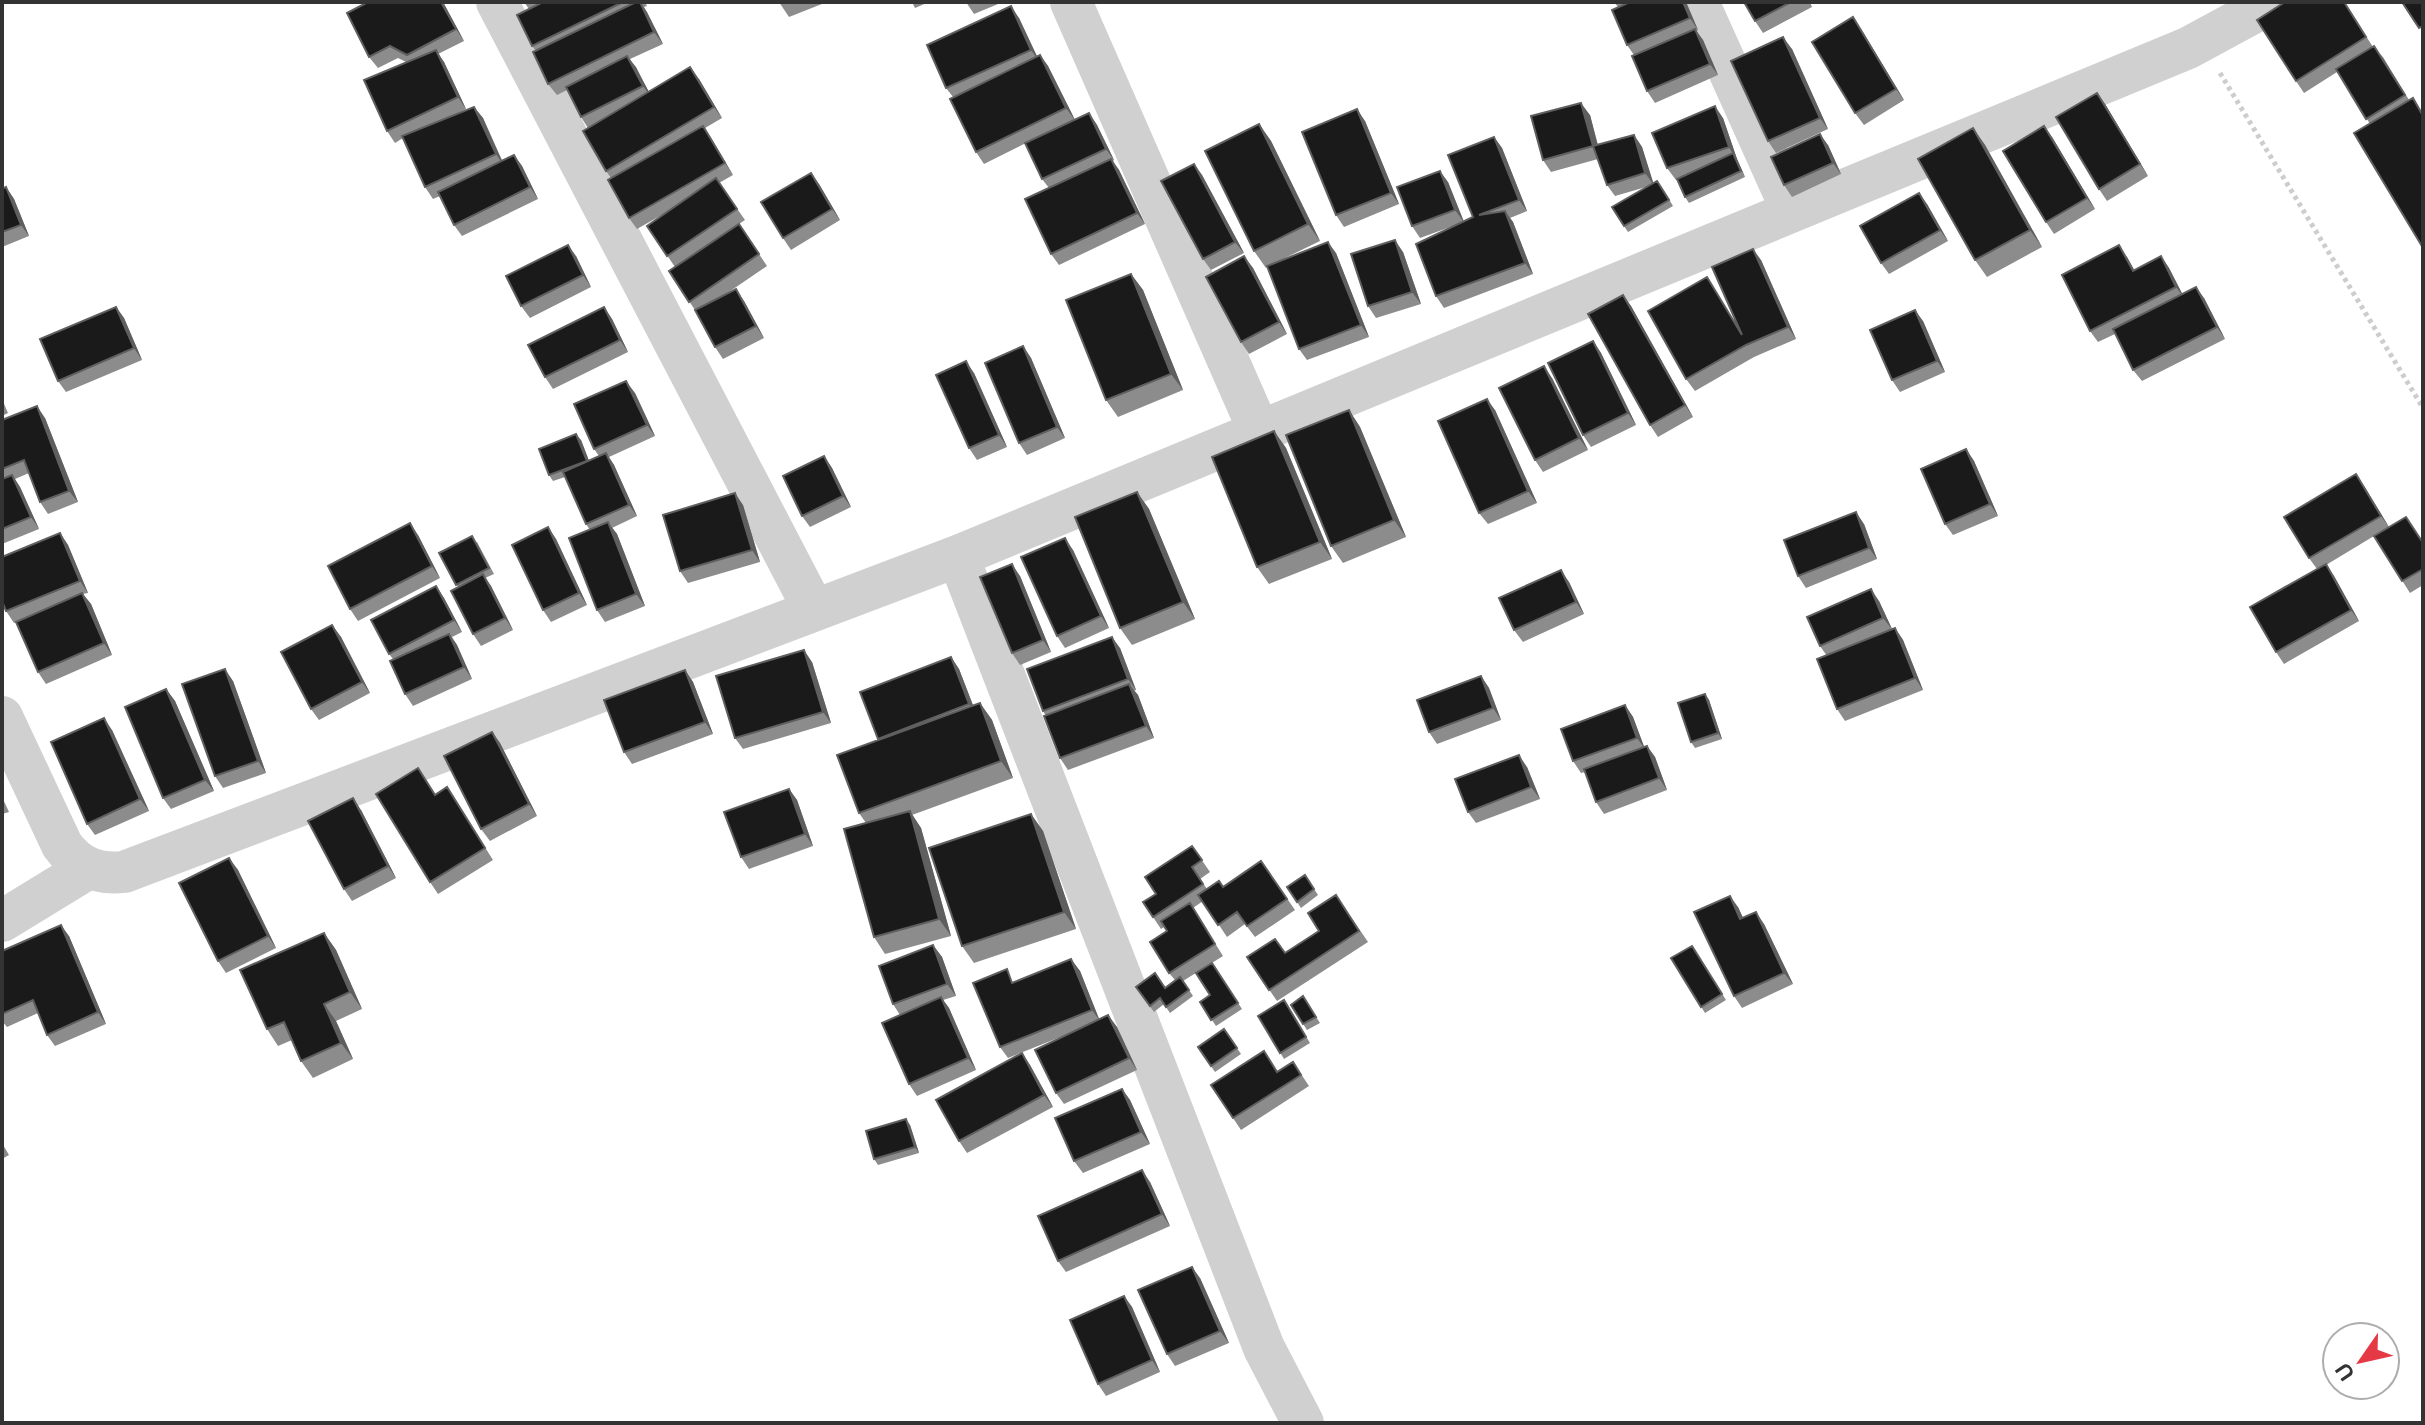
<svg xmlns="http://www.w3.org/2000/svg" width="2425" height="1425" font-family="Arial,sans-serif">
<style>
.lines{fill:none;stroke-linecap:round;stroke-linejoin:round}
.path{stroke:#cdcdcd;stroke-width:5;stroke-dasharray:4 4;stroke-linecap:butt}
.street{stroke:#d0d0d0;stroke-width:42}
.wall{fill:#8c8c8c}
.shaded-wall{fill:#5f5f5f}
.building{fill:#1a1a1a;stroke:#5f5f5f;stroke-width:2}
</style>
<rect width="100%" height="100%" fill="#fff"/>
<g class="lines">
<!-- path -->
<path class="path" d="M2220,73L2423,408"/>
<!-- street -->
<path class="street" d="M497,2L814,610
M1071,2L1259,431
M1698,2L1792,211
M958,556L1264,1348L1303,1423
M2,717L62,845C78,867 97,875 124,872L958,556L2188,48L2273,2
M2,921L87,869"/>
</g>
<!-- wall -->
<path class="wall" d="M368,2H443L464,41L438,54L444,62L466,109L445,119L474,107L483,118L502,160L514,155L522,166L538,199L462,236L454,225L440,196L433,199L425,187L403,138L395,143L387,131L406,62L398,58L378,68L369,57Z
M524,2H645L647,6L644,7L663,44L630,59L649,92L699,79L722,118L705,128L733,175L719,183L745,220L739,224L767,266L723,296L744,301L764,338L723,359L715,347L695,310L669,271L675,267L647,226L667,212L637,229L629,218L611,178L606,171L588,128L581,117L567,90L557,95L548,84L536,51L532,46L529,9Z
M779,2H827L789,17Z
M912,2H929L915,8Z
M966,2H1003L974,14Z
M1614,2H1686L1698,30L1696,31L1703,40L1718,75L1655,103L1647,91L1634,55L1627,45L1618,7Z
M1744,2H1810L1812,7L1763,33L1755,21Z
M2285,2H2344L2373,47L2383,57L2409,100L2413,98L2423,113V248L2370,124L2337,72L2304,93L2296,81Z
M1019,18L1037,56L1040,55L1048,66L1075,120L1089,113L1097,125L1114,160L1113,161L1119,170L1145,224L1059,265L1051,254L1049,188L1042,179L1026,143L984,164L976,152L953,97L946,88Z
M1861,29L1904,100L1864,125L1855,113Z
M1792,49L1828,129L1776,153L1768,141Z
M2105,104L2148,176L2107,201L2099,189Z
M1590,115L1598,145L1634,135L1642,147L1653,183L1661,186L1673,206L1628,232L1624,226L1646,187L1615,196L1607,185L1598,159L1551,172L1543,160Z
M1723,118L1737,159L1745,177L1689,203L1685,197L1678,179L1676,180L1667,168Z
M1365,121L1399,204L1344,227L1336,215Z
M1259,124L1271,141L1320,241L1285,258L1336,253L1369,337L1307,360L1299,349L1267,267L1266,268L1254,251Z
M1973,128L1985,145L2042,247L1987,277L1975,260Z
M1494,137L1502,148L1527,211L1510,218L1513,222L1533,274L1444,308L1436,296L1473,217Z
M2052,137L2095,209L2054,234L2046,222Z
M1828,145L1841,174L1792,197L1784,185Z
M1194,164L1202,175L1244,253L1211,270L1203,259Z
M1448,182L1464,222L1420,238L1412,226Z
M819,184L840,220L791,250L783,238Z
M6,187L14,199L29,236L2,247V189Z
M1927,204L1948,241L1889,274L1881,263Z
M1403,252L1421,304L1376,318L1368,306Z
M576,256L591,287L530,318L521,306Z
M1244,256L1253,268L1287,334L1249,354L1241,342Z
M2161,256L2169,268L2182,294L2204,298L2225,339L2142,381L2133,370L2115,334L2098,342L2090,331L2127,257L2134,270Z
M1761,260L1796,339L1754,357L1695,391L1686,379L1707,277L1738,327Z
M1131,274L1143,290L1183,390L1118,417L1106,400Z
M1623,295L1631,306L1693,417L1658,437L1650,425Z
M116,307L124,318L142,360L66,392L58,381Z
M604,307L612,319L628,352L553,389L545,377Z
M1923,321L1945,372L1900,392L1892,380Z
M1593,341L1601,353L1636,425L1591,447L1583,435Z
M1023,346L1031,358L1065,438L1027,455L1019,443Z
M974,373L1007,447L977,460L969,448Z
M1552,378L1588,450L1543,472L1535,460Z
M635,393L655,436L609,457L614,465L637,516L612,528L617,534L645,606L605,622L597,610L590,530L586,524L565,477L553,481L549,475L581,440L589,461L599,456L594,449Z
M2,399L8,413L2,416Z
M1349,410L1360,427L1406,537L1343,563L1331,546Z
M1495,410L1537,503L1488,524L1479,513Z
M45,418L78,502L48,514L40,502L29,473L15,479L20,487L39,529L2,544V420Z
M1274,431L1286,448L1332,559L1269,584L1257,567Z
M1966,449L1974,461L1998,516L1953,535L1945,524Z
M824,456L832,468L851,507L810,527L802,516Z
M2364,486L2389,527L2406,517L2423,542V585L2410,593L2374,536L2326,565L2334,576L2359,621L2284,664L2276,652L2317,569L2309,558Z
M1137,492L1149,509L1195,619L1132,645L1120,628Z
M743,505L760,562L688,583L680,571Z
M1864,524L1877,559L1806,588L1798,576Z
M548,527L556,539L587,605L551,622L543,610Z
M60,533L68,545L88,593L83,594L91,604L112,655L46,684L38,672L16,622L14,623L6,611Z
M418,535L440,578L358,621L350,609Z
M477,542L494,574L485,578L491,586L513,630L481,646L473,634L458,587L439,553Z
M1073,550L1109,628L1065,648L1057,636Z
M1020,576L1051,652L1020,665L1012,653Z
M1569,582L1584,614L1523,642L1514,630Z
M436,586L444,598L462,632L452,637L457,645L472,679L413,706L405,694L393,659L389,654Z
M1879,601L1892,629L1895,628L1903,640L1923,690L1845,721L1837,709L1827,656L1820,646Z
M332,625L341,637L370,693L319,720L311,709Z
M1120,648L1136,690L1134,691L1138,695L1154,738L1068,770L1060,758L1046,716L1043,711Z
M951,657L959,669L973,705L980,703L992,720L1013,778L912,815L921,828L951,936L885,954L874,937L866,823L859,813L879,740L860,692Z
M812,662L831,723L743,749L735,738Z
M685,670L693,682L713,734L632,764L624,752Z
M1481,676L1489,688L1501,720L1437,744L1429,732Z
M233,681L266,773L223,788L215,776Z
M166,689L175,701L214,791L171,809L163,798Z
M1705,694L1709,700L1722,739L1695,748L1691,742Z
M1625,705L1633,717L1644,747L1647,746L1655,757L1667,790L1604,814L1596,802L1585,772L1581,773L1573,761Z
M112,730L149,811L95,835L87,824Z
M492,732L500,743L537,816L490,841L481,829Z
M1527,767L1540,799L1476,823L1468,812Z
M418,768L435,794L447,787L493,860L438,894L430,882Z
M789,789L797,800L813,846L749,869L741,857Z
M2,797L9,812L2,814Z
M361,810L396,878L352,901L344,889Z
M1031,814L1043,831L1076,929L974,963L962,946Z
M1192,846L1210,872L1200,879L1207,889L1223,887L1261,861L1295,910L1255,937L1245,924L1227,937L1203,901L1193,908L1223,956L1183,981L1193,996L1170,1013L1164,1004L1154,1012L1136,987L1165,988L1175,980L1169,973L1167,931L1164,927L1161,929L1143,902L1156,894Z
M229,858L238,870L276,948L226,973L218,961Z
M1305,875L1318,895L1301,908L1287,887Z
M1336,895L1368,942L1277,1001L1247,957L1285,953L1319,931Z
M1738,907L1743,918L1764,924L1793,984L1742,1008L1734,996Z
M324,933L336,950L362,1009L336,1021L353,1059L313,1078L301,1061L292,1040L278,1046L267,1029Z
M69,936L106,1024L55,1046L47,1035L38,1013L7,1027L2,1021V951Z
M933,945L942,957L956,996L943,1000L949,1008L976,1070L917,1096L909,1084L900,1015L893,1004Z
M1692,946L1726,1000L1705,1013L1671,958Z
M1071,959L1080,971L1099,1020L1108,1015L1117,1027L1137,1070L1064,1104L1056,1093L1073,1032L1008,1058L1000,1047L1015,982Z
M1212,963L1242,1009L1216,1026L1200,1002L1210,995Z
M1303,996L1320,1023L1307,1030L1291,1005Z
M1284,1000L1310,1043L1284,1059L1258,1016Z
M1224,1029L1241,1054L1215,1072L1198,1047Z
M1022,1053L1030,1065L1053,1107L967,1153L959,1141Z
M1293,1062L1309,1086L1241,1130L1211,1085L1278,1072Z
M1122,1089L1130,1100L1150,1144L1083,1173L1074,1161Z
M910,1125L919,1153L878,1165L874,1159Z
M2,1143L9,1155L2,1159Z
M1150,1182L1170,1226L1066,1272L1058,1261Z
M1200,1278L1229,1343L1175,1366L1167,1354Z
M1124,1296L1132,1307L1160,1372L1106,1396L1098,1384Z"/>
<!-- shaded-wall -->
<path class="shaded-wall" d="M441,2H443L464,41L456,29Z
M640,2L647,12L663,44L654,32Z
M1683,2H1686L1698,30L1690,18Z
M1011,6L1019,18L1039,61L1031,50Z
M1853,17L1861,29L1904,100L1896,89Z
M1695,29L1703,40L1718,75L1710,64Z
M1783,37L1792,49L1828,129L1820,118Z
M436,50L444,62L466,109L458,97Z
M1040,55L1048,66L1075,120L1066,108Z
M627,56L636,67L652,98L643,86Z
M690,67L699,79L722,118L714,107Z
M2097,93L2105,104L2148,176L2140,164Z
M1581,103L1590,115L1601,158L1593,146Z
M1715,106L1723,118L1737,159L1745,177L1729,147Z
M474,107L483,118L504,166L496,154Z
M1357,109L1365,121L1399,204L1391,193Z
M1089,113L1097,125L1114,160L1106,149Z
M1259,124L1271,141L1320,241L1308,224Z
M703,126L711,138L733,175L725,163Z
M2044,126L2052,137L2095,209L2087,198Z
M1973,128L1985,145L2042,247L2030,230Z
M1820,134L1828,145L1841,174L1833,163Z
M1634,135L1642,147L1654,185L1645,173Z
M1494,137L1502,148L1527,211L1519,200Z
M514,155L522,166L538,199L530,187Z
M1111,159L1119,170L1145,224L1137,213Z
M1194,164L1202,175L1244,253L1235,242Z
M1440,171L1448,182L1464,222L1455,210Z
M811,173L819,184L840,220L832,209Z
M6,187L14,199L29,236L21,225Z
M1919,193L1927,204L1948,241L1940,230Z
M1505,211L1513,222L1533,274L1525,263Z
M1395,240L1403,252L1421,304L1412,292Z
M1328,242L1336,253L1369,337L1361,325Z
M568,245L576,256L591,287L583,275Z
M2119,245L2127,257L2141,282L2133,271Z
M1753,249L1761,260L1796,339L1788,327Z
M1244,256L1253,268L1287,334L1279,322Z
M2161,256L2169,268L2185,299L2176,287Z
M1131,274L1143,290L1183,390L1171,374Z
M2196,287L2204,298L2225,339L2217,327Z
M736,289L744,301L764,338L756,326Z
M1623,295L1631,306L1693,417L1685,405Z
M116,307L124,318L142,360L134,348Z
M604,307L612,319L628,352L620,340Z
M1915,310L1923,321L1945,372L1937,361Z
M1593,341L1601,353L1636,425L1628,413Z
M1023,346L1031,358L1065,438L1057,427Z
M966,361L974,373L1007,447L999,435Z
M1544,366L1552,378L1588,450L1579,438Z
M626,381L635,393L655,436L647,425Z
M1487,399L1495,410L1537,503L1528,491Z
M37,406L45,418L78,502L69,491Z
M1349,410L1360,427L1406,537L1394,520Z
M1274,431L1286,448L1332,559L1320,542Z
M576,434L581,440L591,466L587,461Z
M1966,449L1974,461L1998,516L1990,504Z
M606,453L614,465L637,516L629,505Z
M824,456L832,468L851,507L843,496Z
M2356,474L2364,486L2389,527L2381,516Z
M12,475L20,487L39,529L31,517Z
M1137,492L1149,509L1195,619L1183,602Z
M735,493L743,505L760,562L752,550Z
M1856,512L1864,524L1877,559L1869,548Z
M608,522L617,534L645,606L636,594Z
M410,523L418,535L440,578L432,566Z
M548,527L556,539L587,605L579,593Z
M60,533L68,545L88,593L80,581Z
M1065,538L1073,550L1109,628L1101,616Z
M1012,564L1020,576L1051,652L1043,640Z
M2326,564L2334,576L2359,621L2351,610Z
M1561,570L1569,582L1584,614L1576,602Z
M483,574L491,586L513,630L505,618Z
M436,586L444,598L462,632L454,620Z
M1871,589L1879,601L1892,629L1883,618Z
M82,593L91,604L112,655L104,643Z
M332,625L341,637L370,693L362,682Z
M1895,628L1903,640L1923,690L1915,678Z
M449,634L457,645L472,679L464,667Z
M1112,637L1120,648L1136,690L1128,679Z
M804,650L812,662L831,723L823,712Z
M951,657L959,669L977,716L969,704Z
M225,669L233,681L266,773L258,761Z
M685,670L693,682L713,734L705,722Z
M1481,676L1489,688L1501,720L1493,708Z
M1129,684L1138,695L1154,738L1146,726Z
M166,689L175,701L214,791L205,780Z
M1705,694L1709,700L1722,739L1718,733Z
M980,703L992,720L1013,778L1001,761Z
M1625,705L1633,717L1645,749L1637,738Z
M104,718L112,730L149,811L140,799Z
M492,732L500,743L537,816L529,804Z
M1647,746L1655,757L1667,790L1659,778Z
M1519,755L1527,767L1540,799L1531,787Z
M789,789L797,800L813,846L805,834Z
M353,798L361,810L396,878L388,866Z
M910,811L921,828L951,936L939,919Z
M1031,814L1043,831L1076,929L1064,912Z
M229,858L238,870L276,948L268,936Z
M1730,896L1738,907L1749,931L1740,919Z
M1756,912L1764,924L1793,984L1784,973Z
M61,925L69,936L106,1024L98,1012Z
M324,933L336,950L362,1009L350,992Z
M933,945L942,957L956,996L947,984Z
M1071,959L1080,971L1100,1021L1092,1010Z
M941,997L949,1008L976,1070L968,1058Z
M324,1004L336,1021L353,1059L341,1043Z
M1108,1015L1117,1027L1137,1070L1129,1058Z
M1022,1053L1030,1065L1053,1107L1044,1095Z
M1122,1089L1130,1100L1150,1144L1141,1132Z
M906,1119L910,1125L919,1153L915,1147Z
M1142,1170L1150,1182L1170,1226L1162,1214Z
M1192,1267L1200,1278L1229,1343L1220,1331Z
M1124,1296L1132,1307L1160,1372L1152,1360Z"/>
<!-- building -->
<path class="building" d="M368,2H441L456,29L407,55L390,46L369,57L347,13Z
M543,2H623L532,46L517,15Z
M636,2H640L654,32L548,84L533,52Z
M1630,2H1683L1690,18L1627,45L1612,10Z
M1744,2H1791L1755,21Z
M2285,2H2344L2366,37L2296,81L2257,20Z
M2402,2H2423V26L2419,28Z
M1011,6L1031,50L946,88L927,45Z
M1853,17L1896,89L1855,113L1812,42Z
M1695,29L1710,64L1647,91L1632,56Z
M1783,37L1820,118L1768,141L1731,61Z
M2374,46L2405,95L2366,119L2336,69Z
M436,50L458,97L387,131L364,80Z
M1040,55L1066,108L976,152L950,99Z
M627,56L643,86L581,117L566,87Z
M690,67L714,107L606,171L583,131Z
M2097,93L2140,164L2099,189L2056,117Z
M2413,98L2423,116V248L2354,133Z
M1581,103L1593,146L1543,160L1531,116Z
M1715,106L1729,147L1667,168L1652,133Z
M474,107L496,154L425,187L402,136Z
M1357,109L1391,193L1336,215L1302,132Z
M1089,113L1106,149L1042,179L1025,143Z
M1259,124L1308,224L1254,251L1205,151Z
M703,126L725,163L629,218L608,180Z
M2044,126L2087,198L2046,222L2003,151Z
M1973,128L2030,230L1975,260L1918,159Z
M1820,134L1833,163L1784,185L1771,157Z
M1634,135L1645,173L1607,185L1593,146Z
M1494,137L1519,200L1479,215L1505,211L1525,263L1436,296L1416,244L1473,217L1448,155Z
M1733,153L1741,171L1685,197L1677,179Z
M514,155L530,187L454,225L438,192Z
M1111,159L1137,213L1051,254L1025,199Z
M1194,164L1235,242L1203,259L1161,181Z
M1440,171L1455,210L1412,226L1397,187Z
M811,173L832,209L783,238L761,202Z
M716,178L737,209L667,256L647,226Z
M1657,181L1669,200L1624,226L1612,207Z
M6,187L21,225L2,232V189Z
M1919,193L1940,230L1881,263L1860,226Z
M739,224L759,254L689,302L669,271Z
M1395,240L1412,292L1368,306L1351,254Z
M1328,242L1361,325L1299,349L1267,266Z
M568,245L583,275L521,306L506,276Z
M2119,245L2133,271L2161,256L2176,287L2090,331L2062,275Z
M1753,249L1788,327L1746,345L1686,379L1648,311L1707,277L1742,335L1712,267Z
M1244,256L1279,322L1241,342L1206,277Z
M1131,274L1171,374L1106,400L1066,300Z
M2196,287L2217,327L2133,370L2113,329Z
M736,289L756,326L715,347L695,310Z
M1623,295L1685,405L1650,425L1588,314Z
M116,307L134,348L58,381L40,339Z
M604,307L620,340L545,377L528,345Z
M1915,310L1937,361L1892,380L1870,330Z
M1593,341L1628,413L1583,435L1548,363Z
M1023,346L1057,427L1019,443L985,363Z
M966,361L999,435L969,448L936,375Z
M1544,366L1579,438L1535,460L1499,388Z
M626,381L647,425L594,449L574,404Z
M1487,399L1528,491L1479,513L1438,421Z
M37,406L69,491L40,502L24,460L2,469V420Z
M1349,410L1394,520L1331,546L1286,435Z
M1274,431L1320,542L1257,567L1212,457Z
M576,434L587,461L549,475L539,449Z
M1966,449L1990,504L1945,524L1921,469Z
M606,453L629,505L586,524L563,472Z
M824,456L843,496L802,516L783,476Z
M2356,474L2381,516L2309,558L2284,517Z
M12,475L31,517L2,529V479Z
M1137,492L1183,602L1120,628L1075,517Z
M735,493L752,550L680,571L663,515Z
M1856,512L1869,548L1798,576L1784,540Z
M2406,517L2423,543V569L2402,581L2374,536Z
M608,522L636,594L597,610L569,538Z
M410,523L432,566L350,609L328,566Z
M548,527L579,593L543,610L512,545Z
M60,533L80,581L6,611L2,601V557Z
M472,536L489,568L456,585L439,553Z
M1065,538L1101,616L1057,636L1021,557Z
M1012,564L1043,640L1012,653L980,577Z
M2326,564L2351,610L2276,652L2250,607Z
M1561,570L1576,602L1514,630L1499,598Z
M483,574L505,618L473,634L451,591Z
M436,586L454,620L389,654L371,620Z
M1871,589L1883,618L1820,646L1807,617Z
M82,593L104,643L38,672L16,622Z
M332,625L362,682L311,709L281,652Z
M1895,628L1915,678L1837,709L1817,659Z
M449,634L464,667L405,694L390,661Z
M1112,637L1128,679L1043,711L1027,669Z
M804,650L823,712L735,738L716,676Z
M951,657L969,704L878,739L860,692Z
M225,669L258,761L215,776L182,684Z
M685,670L705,722L624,752L604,700Z
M1481,676L1493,708L1429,732L1417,700Z
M1129,684L1146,726L1060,758L1044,716Z
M166,689L205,780L163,798L125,707Z
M1705,694L1718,733L1691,742L1678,703Z
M980,703L1001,761L859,813L837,755Z
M1625,705L1637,738L1573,761L1561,729Z
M104,718L140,799L87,824L51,742Z
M492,732L529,804L481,829L444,756Z
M1647,746L1659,778L1596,802L1584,769Z
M1519,755L1531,787L1468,812L1455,779Z
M418,768L435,795L447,787L485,848L430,882L376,794Z
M789,789L805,834L741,857L724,812Z
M353,798L388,866L344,889L308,821Z
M910,811L939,919L874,937L844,829Z
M1031,814L1064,912L962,946L929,848Z
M1192,846L1202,860L1192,867L1203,884L1153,917L1143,902L1156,894L1145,877Z
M229,858L268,936L218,961L179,883Z
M1261,861L1287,899L1247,926L1237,912L1218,925L1198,895L1219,881L1223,887Z
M1305,875L1314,889L1297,902L1287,887Z
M1336,895L1359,931L1269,990L1247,957L1275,939L1285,953L1319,931L1308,913Z
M1730,896L1740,919L1756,912L1784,973L1734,996L1694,912Z
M1190,903L1215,944L1169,973L1150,942L1167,931L1161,921Z
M61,925L98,1012L47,1035L33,1000L2,1014V951Z
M324,933L350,992L324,1004L341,1043L301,1061L284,1022L267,1029L240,970Z
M933,945L947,984L893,1004L879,966Z
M1692,946L1722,994L1701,1007L1671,958Z
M1071,959L1092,1010L1000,1047L973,983L1007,969L1012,983Z
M1212,963L1238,1003L1211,1020L1200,1002L1210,995L1196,973Z
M1155,973L1165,988L1180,977L1189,990L1166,1007L1160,998L1150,1006L1136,987Z
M1303,996L1316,1017L1303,1024L1291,1005Z
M941,997L968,1058L909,1084L882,1023Z
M1284,1000L1306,1037L1280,1053L1258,1016Z
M1108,1015L1129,1058L1056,1093L1035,1050Z
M1224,1029L1237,1048L1211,1066L1198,1047Z
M1264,1051L1277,1072L1293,1062L1301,1075L1233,1118L1211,1085Z
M1022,1053L1044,1095L959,1141L936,1100Z
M1122,1089L1141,1132L1074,1161L1055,1118Z
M906,1119L915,1147L874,1159L866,1131Z
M1142,1170L1162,1214L1058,1261L1038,1216Z
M1192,1267L1220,1331L1167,1354L1138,1290Z
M1124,1296L1152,1360L1098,1384L1070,1320Z"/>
<!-- border -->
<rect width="2425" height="1425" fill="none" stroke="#333333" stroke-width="8"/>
<!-- north arrow -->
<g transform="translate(2361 1361) rotate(236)"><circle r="38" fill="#ffffff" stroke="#adadad" stroke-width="2"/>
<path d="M0-6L14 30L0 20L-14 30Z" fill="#e63946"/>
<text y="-12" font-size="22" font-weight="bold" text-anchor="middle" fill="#333333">U</text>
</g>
</svg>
